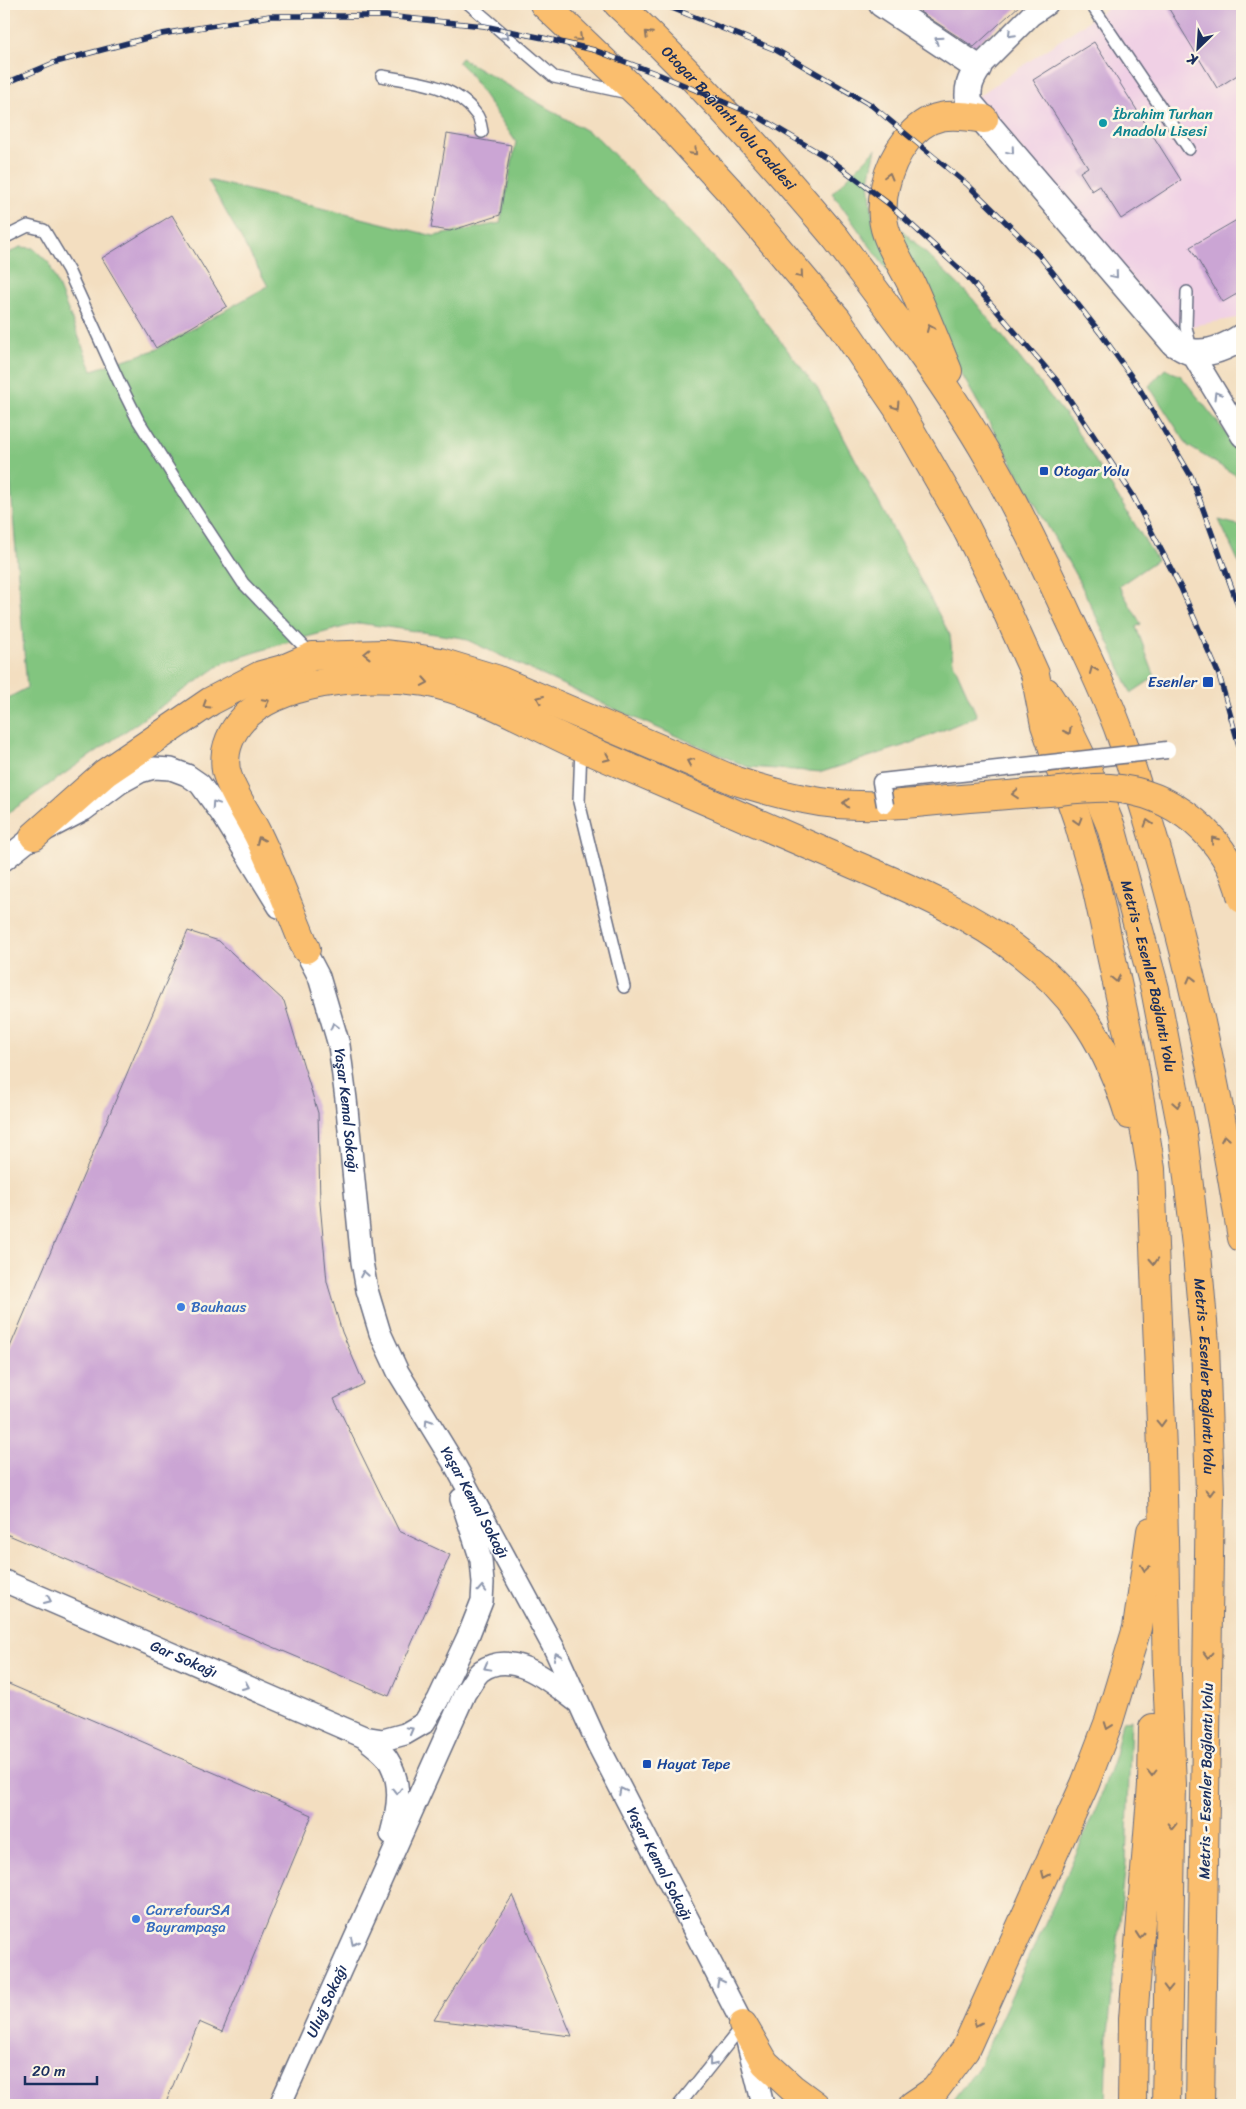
<svg xmlns="http://www.w3.org/2000/svg" width="1246" height="2109" font-family="Sriracha,sans-serif">
<style>
.built{fill:#f0d0e5}
.green{fill:#82c57f;stroke:#4e7a6e}
.building{fill:#cba5d4}
.lines{fill:none;stroke-linecap:round;stroke-linejoin:round}
.service-casing{stroke:#676c80;stroke-width:14}
.minor-casing{stroke:#676c80;stroke-width:24}
.tertiary-casing{stroke:#676c80;stroke-width:29}
.primary-casing{stroke:#676c80;stroke-width:30}
.trunk-casing{stroke:#676c80;stroke-width:30}
.service{stroke:#fff;stroke-width:11}
.minor{stroke:#fff;stroke-width:21}
.tertiary{stroke:#fff;stroke-width:26}
.primary{stroke:#fabe6e;stroke-width:28}
.trunk{stroke:#fabe6e;stroke-width:28}
.rail-casing{stroke:#1b2f5e;stroke-width:5.5}
.rail{stroke:#fcf5e5;stroke-width:4;stroke-dasharray:11;stroke-linecap:butt}
.pedestrian-bridge-casing{stroke:#676c80;stroke-width:19;stroke-linecap:butt}
.trunk-bridge-casing{stroke:#676c80;stroke-width:30;stroke-linecap:butt}
.pedestrian-bridge{stroke:#fff;stroke-width:16}
.trunk-bridge{stroke:#fabe6e;stroke-width:28}
.oneway{stroke:#8a7666}
.oneway2{stroke:#8d97ae}
.culture-dot{fill:#0f9aa8;stroke:#fcf5e5;stroke-width:2}
.transit-dot{fill:#1a4fb4;stroke:#fcf5e5;stroke-width:2}
.shop-dot{fill:#3f7fe0;stroke:#fcf5e5;stroke-width:2}
.labels{text-anchor:middle;stroke-width:5;stroke-linejoin:round;paint-order:stroke}
.culture-label{font-size:15px;fill:#0d838f;stroke:#fcf5e5;text-anchor:start}
.street-label{font-size:15px;fill:#1b2f5e;stroke:#fcf5e5}
.transit-label{font-size:15px;fill:#164399;stroke:#fcf5e5;text-anchor:start}
.shop-label{font-size:15px;fill:#366cbe;stroke:#fcf5e5;text-anchor:start}
</style>
<rect width="100%" height="100%" fill="#fcf5e5"/>
<filter id="ink" filterUnits="userSpaceOnUse"><feTurbulence type="fractalNoise" baseFrequency=".02" numOctaves="2"/><feDisplacementMap in="SourceGraphic" scale="10" xChannelSelector="R" yChannelSelector="G"/><feConvolveMatrix kernelMatrix="1 2 1 2 8 2 1 2 1" color-interpolation-filters="sRGB"/></filter>
<filter id="wash" filterUnits="userSpaceOnUse"><feTurbulence type="fractalNoise" baseFrequency=".0096" numOctaves="4" result="noise"/><feDisplacementMap in="SourceGraphic" scale="20" xChannelSelector="R" yChannelSelector="G"/><feGaussianBlur stdDeviation="1.12" result="paint"/><feColorMatrix in="noise" values="0 0 0 0 0 0 0 0 0 0 0 0 0 0 0 0 0 1.4 0 .05"/><feComposite in="paint" operator="in"/></filter>
<g filter="url(#wash)">
<rect width="100%" height="100%" fill="#f3dec0"/>
<!-- built -->
<path class="built" d="M1113,4H1242V317L1186,327L1169,321L977,97Z"/>
<!-- green -->
<path class="green" d="M461,58L597,137L725,270L817,388L950,635L953,662L977,716L912,743L822,772L748,767L623,713L463,638L359,623L281,644L223,663L4,816V700L27,688L4,402V256L20,247L33,248L49,263L92,370L155,350L268,286L208,180L434,236L500,223L516,142L468,72L458,62Z
M876,149L869,180L873,222L900,288L832,193Z
M899,227L972,298L1073,425L1157,560L1119,586L1141,624L1136,627L1155,677L1131,693L1109,643L1080,583L948,350L909,259Z
M1165,369L1181,376L1242,453V479L1188,446L1149,386Z
M1219,520L1242,526V569Z
M1131,1720L1126,1862L1108,2033L1106,2105H950L978,2068L1059,1893L1099,1801L1115,1755L1122,1721Z"/>
<g id="blocks">
<!-- building -->
<path class="building" d="M926,4H1021L974,47L920,12Z
M1166,4H1242V72L1217,88Z
M1094,42L1181,180L1121,219L1100,186L1092,191L1080,172L1088,167L1033,80Z
M447,134L511,145L500,215L450,231L431,228Z
M172,215L227,306L156,348L102,258Z
M1242,217V291L1223,302L1190,247Z
M188,931L219,941L284,1001L318,1113L320,1203L327,1282L342,1332L364,1384L334,1399L399,1531L450,1555L389,1696L4,1533V1361Z
M4,1682L312,1815L222,2032L199,2022L165,2105H4Z
M513,1895L572,2036L434,2020Z"/>
</g>
</g>
<g filter="url(#ink)">
<use href="#blocks" fill-opacity="0" stroke="#676c80" stroke-width="1"/>
<g class="lines">
<defs>
<path id="service" d="M469,4L554,77L628,93
M1091,4L1189,149
M382,76C415,82 455,84 476,114C480,118 481,126 482,132
M4,238L28,226L44,230L68,270L120,384L138,420L189,501L243,583L313,656
M1187,292L1186,327L1191,350
M581,747L579,802L624,987
M679,2105L743,2025"/>
<g id="minor">
<path d="M978,68L1031,15L1047,4"/>
<path d="M1191,352L1242,436"/>
<path d="M4,860L34,836L84,810L120,783L140,772L154,768L171,769L187,775L200,784L223,816L279,907"/>
<path id="s1" d="M298,937L319,977L339,1045L346,1099L362,1262L367,1290L380,1333L398,1372L456,1467L555,1650L598,1745L743,2025L763,2105"/>
<path id="s2" d="M4,1581L364,1737C371,1744 381,1750 387,1758C403,1782 398,1808 391,1834"/>
<path d="M364,1737L383,1740L405,1734L424,1723L438,1700L469,1634L482,1601L483,1583L481,1560L461,1499"/>
<path id="s3" d="M280,2105L465,1693C470,1686 475,1676 481,1671C512,1648 551,1682 576,1701"/>
</g>
<path id="tertiary" d="M882,4L978,68C970,80 967,88 969,103L1174,343C1179,346 1186,351 1192,352C1210,355 1228,346 1242,337"/>
<g id="primary">
<path id="s4" d="M618,4C695,76 767,156 835,237"/>
</g>
<g id="trunk">
<path d="M544,4L658,113L729,190L837,319L897,407L962,520L995,585L1035,674L1045,725L1077,818L1095,881L1132,1052L1151,1169L1162,1450L1167,1674L1172,1785L1166,2105"/>
<path d="M835,237C889,309 944,380 989,458C1019,511 1045,565 1070,620C1088,658 1107,696 1121,736C1177,899 1215,1068 1242,1238"/>
<path d="M948,371C936,342 924,312 911,283C903,267 893,252 887,235C876,205 887,165 906,141C928,112 950,113 984,119"/>
<path id="s5" d="M1046,692L1062,717L1085,764L1111,827L1155,989L1183,1135L1197,1254L1205,1344L1210,1494L1200,2105"/>
<path d="M34,836L105,773L189,716L211,701L261,675L283,669L313,656L383,654L409,657L440,662L496,679L736,781C758,788 781,795 804,799C850,809 900,805 947,800"/>
<path d="M306,949C290,911 276,872 258,835C249,816 234,796 228,777C225,770 225,759 226,752C240,679 368,672 425,682C481,692 540,730 593,752C671,786 749,819 827,853C894,882 965,909 1023,955C1078,997 1109,1049 1129,1115"/>
<path d="M743,2025L765,2063L792,2088L815,2105"/>
<path d="M913,2105L935,2090L965,2050L1085,1784L1109,1721L1137,1628L1151,1531"/>
<path d="M1132,2105L1133,2019L1152,1785L1153,1728"/>
</g>
</defs>
<!-- service casing -->
<use href="#service" class="service-casing"/>
<!-- minor casing -->
<use href="#minor" class="minor-casing"/>
<!-- tertiary casing -->
<use href="#tertiary" class="tertiary-casing"/>
<!-- primary casing -->
<use href="#primary" class="primary-casing"/>
<!-- trunk casing -->
<use href="#trunk" class="trunk-casing"/>
<!-- service -->
<use href="#service" class="service"/>
<!-- minor -->
<use href="#minor" class="minor"/>
<!-- tertiary -->
<use href="#tertiary" class="tertiary"/>
<!-- primary -->
<use href="#primary" class="primary"/>
<!-- trunk -->
<use href="#trunk" class="trunk"/>
<defs>
<path id="rail" d="M662,4L776,50L871,105L968,185L1039,255L1101,334L1136,383L1191,476L1242,616
M4,84L56,62L162,34L270,16H386L484,26L543,38L594,50L660,75L757,116L831,160L889,204L966,275L1058,382L1132,494L1181,588L1219,675L1242,756"/>
</defs>
<!-- rail casing -->
<use href="#rail" class="rail-casing"/>
<!-- rail -->
<use href="#rail" class="rail"/>
<defs>
<path id="pedestrian-bridge" d="M885,805L881,782L1167,750"/>
<path id="trunk-bridge" d="M947,800C981,797 1015,794 1049,792C1069,790 1090,787 1110,788C1174,792 1228,837 1242,899"/>
</defs>
<!-- pedestrian-bridge casing -->
<use href="#pedestrian-bridge" class="pedestrian-bridge-casing"/>
<!-- trunk-bridge casing -->
<use href="#trunk-bridge" class="trunk-bridge-casing"/>
<!-- pedestrian-bridge -->
<use href="#pedestrian-bridge" class="pedestrian-bridge"/>
<!-- trunk-bridge -->
<use href="#trunk-bridge" class="trunk-bridge"/>
</g>
<!-- one-way arrows -->
<defs><path id="oneway-chevron" d="M-2-3.5L2.5 0L-2 3.5" fill="none" stroke-width="1.6" stroke-linecap="round" stroke-linejoin="round" transform="scale(1.25)"/></defs>
<g class="oneway">
<use href="#oneway-chevron" transform="translate(648 34) rotate(-135)"/>
<use href="#oneway-chevron" transform="translate(579 38) rotate(44)"/>
<use href="#oneway-chevron" transform="translate(694 152) rotate(47)"/>
<use href="#oneway-chevron" transform="translate(889 176) rotate(-75)"/>
<use href="#oneway-chevron" transform="translate(800 275) rotate(50)"/>
<use href="#oneway-chevron" transform="translate(930 328) rotate(-113)"/>
<use href="#oneway-chevron" transform="translate(896 406) rotate(58)"/>
<use href="#oneway-chevron" transform="translate(367 654) rotate(179)"/>
<use href="#oneway-chevron" transform="translate(1093 670) rotate(-113)"/>
<use href="#oneway-chevron" transform="translate(425 682) rotate(10)"/>
<use href="#oneway-chevron" transform="translate(540 699) rotate(-157)"/>
<use href="#oneway-chevron" transform="translate(266 702) rotate(-27)"/>
<use href="#oneway-chevron" transform="translate(206 705) rotate(148)"/>
<use href="#oneway-chevron" transform="translate(1068 731) rotate(63)"/>
<use href="#oneway-chevron" transform="translate(607 758) rotate(23)"/>
<use href="#oneway-chevron" transform="translate(690 762) rotate(-156)"/>
<use href="#oneway-chevron" transform="translate(1015 794) rotate(175)"/>
<use href="#oneway-chevron" transform="translate(846 803) rotate(-177)"/>
<use href="#oneway-chevron" transform="translate(1078 821) rotate(73)"/>
<use href="#oneway-chevron" transform="translate(1148 823) rotate(-107)"/>
<use href="#oneway-chevron" transform="translate(260 840) rotate(-114)"/>
<use href="#oneway-chevron" transform="translate(1214 840) rotate(-129)"/>
<use href="#oneway-chevron" transform="translate(1116 979) rotate(78)"/>
<use href="#oneway-chevron" transform="translate(1191 979) rotate(-104)"/>
<use href="#oneway-chevron" transform="translate(1177 1104) rotate(80)"/>
<use href="#oneway-chevron" transform="translate(1225 1138) rotate(-100)"/>
<use href="#oneway-chevron" transform="translate(1154 1261) rotate(87)"/>
<use href="#oneway-chevron" transform="translate(1161 1423) rotate(88)"/>
<use href="#oneway-chevron" transform="translate(1210 1492) rotate(89)"/>
<use href="#oneway-chevron" transform="translate(1145 1568) rotate(98)"/>
<use href="#oneway-chevron" transform="translate(1208 1655) rotate(91)"/>
<use href="#oneway-chevron" transform="translate(1108 1726) rotate(110)"/>
<use href="#oneway-chevron" transform="translate(1152 1773) rotate(90)"/>
<use href="#oneway-chevron" transform="translate(1172 1826) rotate(91)"/>
<use href="#oneway-chevron" transform="translate(1045 1875) rotate(114)"/>
<use href="#oneway-chevron" transform="translate(1140 1935) rotate(95)"/>
<use href="#oneway-chevron" transform="translate(1168 1988) rotate(91)"/>
<use href="#oneway-chevron" transform="translate(977 2023) rotate(115)"/>
</g>
<g class="oneway2">
<use href="#oneway-chevron" transform="translate(1011 34) rotate(135)"/>
<use href="#oneway-chevron" transform="translate(506 36) rotate(41)"/>
<use href="#oneway-chevron" transform="translate(938 40) rotate(-146)"/>
<use href="#oneway-chevron" transform="translate(1011 151) rotate(50)"/>
<use href="#oneway-chevron" transform="translate(1115 275) rotate(50)"/>
<use href="#oneway-chevron" transform="translate(1217 395) rotate(-121)"/>
<use href="#oneway-chevron" transform="translate(215 804) rotate(-124)"/>
<use href="#oneway-chevron" transform="translate(334 1026) rotate(-105)"/>
<use href="#oneway-chevron" transform="translate(364 1274) rotate(-100)"/>
<use href="#oneway-chevron" transform="translate(428 1422) rotate(-123)"/>
<use href="#oneway-chevron" transform="translate(482 1589) rotate(-87)"/>
<use href="#oneway-chevron" transform="translate(48 1600) rotate(24)"/>
<use href="#oneway-chevron" transform="translate(557 1656) rotate(-114)"/>
<use href="#oneway-chevron" transform="translate(487 1667) rotate(151)"/>
<use href="#oneway-chevron" transform="translate(246 1686) rotate(24)"/>
<use href="#oneway-chevron" transform="translate(410 1730) rotate(-29)"/>
<use href="#oneway-chevron" transform="translate(397 1791) rotate(88)"/>
<use href="#oneway-chevron" transform="translate(622 1791) rotate(-117)"/>
<use href="#oneway-chevron" transform="translate(354 1942) rotate(115)"/>
<use href="#oneway-chevron" transform="translate(720 1982) rotate(-117)"/>
<use href="#oneway-chevron" transform="translate(712 2063) rotate(129)"/>
</g>
</g>
<!-- markers -->
<circle class="culture-dot" cx="1103" cy="123" r="5"/>
<g class="transit-dot">
<rect x="1039" y="466" width="10" height="10" rx="2.5"/>
<rect x="1202" y="676" width="12" height="12" rx="2.5"/>
<rect x="642" y="1759" width="10" height="10" rx="2.5"/>
</g>
<g class="shop-dot">
<circle cx="181" cy="1307" r="5"/>
<circle cx="136" cy="1919" r="5"/>
</g>
<g class="labels">
<!-- culture labels -->
<g class="culture-label">
<text x="1113" y="119">İbrahim Turhan<tspan x="1113" dy="17">Anadolu Lisesi</tspan></text>
</g>
<!-- street labels -->
<g class="street-label">
<text dy="5" stroke="none"><textPath href="#s4" startOffset="159">Otogar Bağlantı Yolu Caddesi</textPath></text>
<text dy="5" stroke="none"><textPath href="#s5" startOffset="304">Metris - Esenler Bağlantı Yolu</textPath></text>
<text dy="5" stroke="none"><textPath href="#s1" startOffset="182">Yaşar Kemal Sokağı</textPath></text>
<text dy="5" stroke="none"><textPath href="#s5" startOffset="709">Metris - Esenler Bağlantı Yolu</textPath></text>
<text dy="5" stroke="none"><textPath href="#s1" startOffset="602">Yaşar Kemal Sokağı</textPath></text>
<text dy="5" stroke="none"><textPath href="#s2" startOffset="196">Gar Sokağı</textPath></text>
<text transform="translate(1206 1781) rotate(-89)" y="5">Metris - Esenler Bağlantı Yolu</text>
<text dy="5" stroke="none"><textPath href="#s1" startOffset="1008">Yaşar Kemal Sokağı</textPath></text>
<text dy="5" stroke="none"><textPath href="#s3" startOffset="114">Uluğ Sokağı</textPath></text>
</g>
<!-- transit labels -->
<g class="transit-label">
<text x="1054" y="476">Otogar Yolu</text>
<text x="1197" y="687" text-anchor="end">Esenler</text>
<text x="657" y="1769">Hayat Tepe</text>
</g>
<!-- shop labels -->
<g class="shop-label">
<text x="191" y="1312">Bauhaus</text>
<text x="146" y="1915">CarrefourSA<tspan x="146" dy="17">Bayrampaşa</tspan></text>
</g>
</g>
<!-- margin -->
<rect width="1246" height="2109" fill="none" stroke="#fcf5e5" stroke-width="20"/>
<!-- north arrow -->
<g transform="translate(1198 48) rotate(205)" stroke="#fcf5e5" stroke-width="4" paint-order="stroke">
<path d="M0-4L9 19L0 12L-9 19Z" fill="#1b2f5e"/>
<text y="-8" font-size="14" font-weight="bold" text-anchor="middle" fill="#1b2f5e">K</text>
</g>
<!-- scale -->
<path d="M25 2076v8h72v-8" fill="none" stroke="#1b2f5e" stroke-width="2.5"/>
<text x="32" y="2076" font-size="15" fill="#1b2f5e" stroke="#fcf5e5" stroke-width="4" paint-order="stroke">20 m</text>
</svg>
